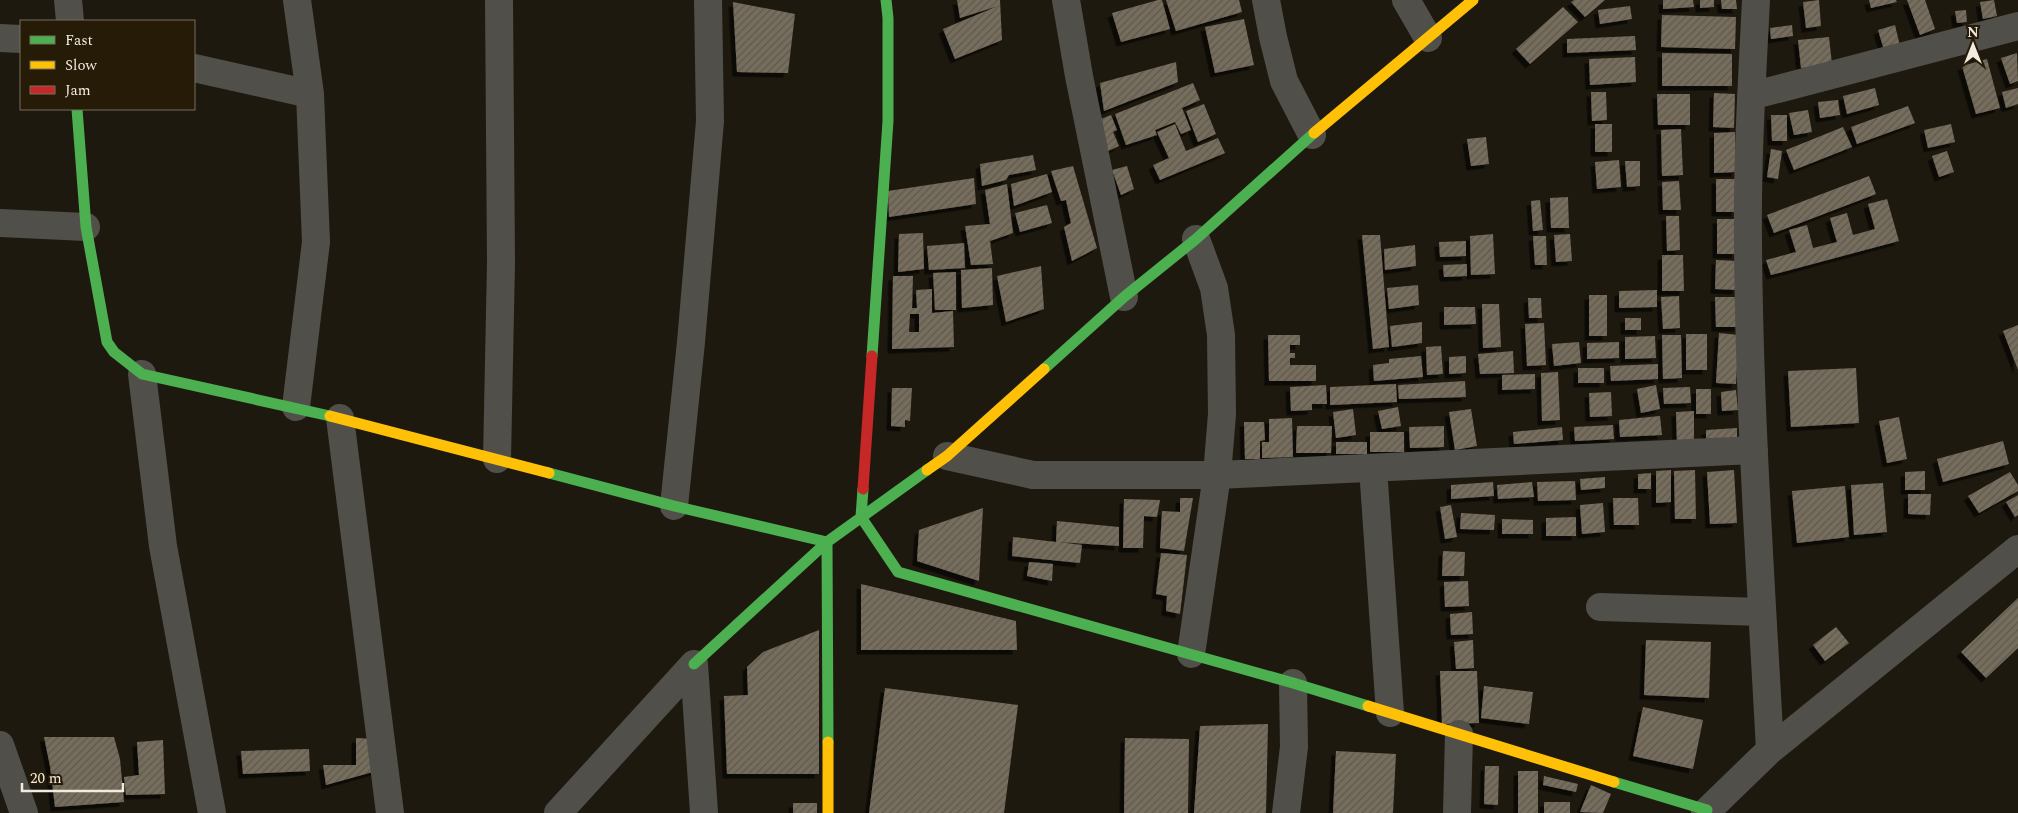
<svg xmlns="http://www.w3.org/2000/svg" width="2018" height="813" font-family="Spectral,serif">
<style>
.building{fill:url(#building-hatch);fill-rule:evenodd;filter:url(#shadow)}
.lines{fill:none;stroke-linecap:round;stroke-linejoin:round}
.street{stroke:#514f4a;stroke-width:28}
.fast{stroke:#4caf50;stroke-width:11}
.slow{stroke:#ffc107;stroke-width:11}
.jam{stroke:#c62828;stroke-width:11}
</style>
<defs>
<pattern id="building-hatch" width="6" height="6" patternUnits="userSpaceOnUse" patternTransform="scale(1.25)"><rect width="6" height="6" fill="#766d5d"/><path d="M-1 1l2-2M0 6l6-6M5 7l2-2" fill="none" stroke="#5d584f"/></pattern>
<filter id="shadow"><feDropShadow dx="-4.5" dy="4.5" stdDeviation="0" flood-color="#0009"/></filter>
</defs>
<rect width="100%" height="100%" fill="#1e190e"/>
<!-- building -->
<path class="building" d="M957,0H1000L1002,40L955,59L943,29L998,6L960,18Z
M1158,0H1162L1170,29L1121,42L1112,13Z
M1166,0H1239L1242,12L1176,31Z
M1574,0H1605L1585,17L1571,2Z
M1663,0H1693L1694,7L1663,9Z
M1700,0H1714V7L1700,8Z
M1721,0H1736L1737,9H1722Z
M1819,0L1821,26L1806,28L1803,2Z
M1869,0H1896L1897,2L1871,8Z
M1907,0H1925L1935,29L1920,35Z
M1994,0L1997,16L1983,19L1980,2Z
M733,2L795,14L788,73L737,72Z
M1630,6L1632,19L1600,24L1598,10Z
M1563,7L1578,22L1530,64L1516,49Z
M1966,10L1967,22L1957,23L1955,11Z
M1662,15L1736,17L1735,49L1661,47Z
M1244,19L1254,65L1215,73L1205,27Z
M1792,25L1793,36L1771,39L1770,28Z
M1895,25L1900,46L1884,50L1878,30Z
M1635,36L1636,50L1567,53V39Z
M1829,37L1832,64L1801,68L1798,40Z
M1662,53L1732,54V86H1662Z
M2017,53L2018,81L2010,84L2001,58Z
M1635,57L1636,82L1590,85L1589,59Z
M1987,59L2000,108L1976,114L1962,66Z
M1176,62L1178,82L1104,111L1100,83Z
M1193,83L1200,100L1182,108L1191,130L1181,134L1175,122L1155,130L1157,135L1126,145L1115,114Z
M1875,88L1879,105L1847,114L1843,96Z
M2018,88V104L2006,108L2002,92Z
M1591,92H1606L1607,120L1592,121Z
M1714,93L1735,94L1734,128L1713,127Z
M1657,94H1690V125H1658Z
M1838,100L1840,115L1820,118L1818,102Z
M1204,104L1216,134L1198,142L1186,111Z
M1908,106L1915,123L1857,144L1851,127Z
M1808,110L1812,132L1794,135L1789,113Z
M1111,115L1117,130L1113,132L1119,146L1106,152L1096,121Z
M1771,115H1787V141H1772Z
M1175,124L1186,151L1218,138L1225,153L1160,180L1153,165L1169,158L1157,132Z
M1595,124H1612V152H1595Z
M1951,124L1955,142L1928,148L1924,130Z
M1843,127L1852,147L1794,170L1786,150Z
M1681,129L1683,175L1662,176L1661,130Z
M1735,132L1736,172L1714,173V133Z
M1486,137L1489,164L1471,166L1467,139Z
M1771,149L1782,151L1778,179L1767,177Z
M1947,151L1954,172L1939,177L1932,156Z
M1033,155L1036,170L1009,175L1006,180L982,186L980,164Z
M1619,160L1621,187L1597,189L1595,162Z
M1625,161H1640V186L1627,187Z
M1073,166L1097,248L1072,261L1064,227L1071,223L1066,200L1061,201L1051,171Z
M1127,166L1134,189L1121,195L1112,170Z
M1047,174L1052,192L1014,206L1011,184Z
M1869,176L1876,194L1774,233L1767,215Z
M974,178L976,204L889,217L888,191Z
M1716,179H1736V212H1716Z
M1679,181L1681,210H1663L1662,182Z
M1007,184L1013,233L990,241L993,264L971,265L965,226L990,224L985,190Z
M1568,197L1569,228H1551L1550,198Z
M1887,199L1899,241L1771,275L1766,260L1796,252L1789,230L1807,225L1813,248L1837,242L1830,218L1847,213L1853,235L1875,229L1868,204Z
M1540,200L1543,230L1533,231L1531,201Z
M1047,205L1052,223L1020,232L1015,213Z
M1666,216H1679L1680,250L1667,251Z
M1717,219H1736V254H1717Z
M923,233L924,269L898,272L899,234Z
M1493,234L1495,274L1471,275L1470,236Z
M1570,234L1572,261L1556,262L1554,235Z
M1362,235H1380L1389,347L1373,349Z
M1533,236H1546L1547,265H1535Z
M1466,241V256L1440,257L1439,242Z
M964,243L965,268L929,270L927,246Z
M1415,245L1416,266L1385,270L1384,249Z
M1662,255H1683L1684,291H1662Z
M1716,260L1738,261L1737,290L1715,289Z
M1467,264V276L1444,277L1443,265Z
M1041,266L1044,309L1006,322L997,276Z
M992,268L993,305L962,308L961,270Z
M956,272V310H935L933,273Z
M893,276H913L912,308H917L916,290L932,289V313L953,311L954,347L892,349ZM910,314H919V332H909Z
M1418,285L1419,305L1389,309L1387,288Z
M1657,290V307L1619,308V291Z
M1589,295H1607V336H1589Z
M1679,296L1680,328L1663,329L1661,297Z
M1715,297H1738L1739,327H1716Z
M1528,298H1541L1542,318H1529Z
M1482,304H1499L1501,347L1483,348Z
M1444,307H1475L1476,324L1444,325Z
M1625,318H1641V330H1625Z
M1422,322V343L1392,347L1390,326Z
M1544,323L1546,365L1527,366L1525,324Z
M2018,325V370L2003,331Z
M1719,333L1739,335L1736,384L1716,383Z
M1686,334H1707V370H1686Z
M1268,335H1300V345H1290V353H1295V358H1290V365H1316V381H1269Z
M1662,335H1681L1682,378L1663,379Z
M1655,336L1656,358L1625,359V337Z
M1579,342L1581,363L1554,366L1552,344Z
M1619,342V358L1587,359V343Z
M1441,346L1443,374L1427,375L1426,347Z
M1513,351L1514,373L1480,374L1478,354Z
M1421,356L1423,377L1374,381L1373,365L1389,363V359Z
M1466,356V373L1449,374V357Z
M1658,364V379L1611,381L1610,366Z
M1578,368H1604V383H1578Z
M1856,368L1859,423L1791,427L1788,371Z
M1558,372L1560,420L1542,421L1541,373Z
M1535,374V389L1502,390V375Z
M1465,381L1466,397L1399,399L1398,385Z
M1396,384L1397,402L1330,405V387Z
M1326,385L1327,404H1312V410L1291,411L1290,387Z
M1656,385L1660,409L1641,413L1637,389Z
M1690,387L1691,403L1664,404L1663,388Z
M892,388H912L910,421L905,420V427L891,426Z
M1696,389H1711V414H1696Z
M1736,390L1738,410L1722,411L1721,392Z
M1611,392L1612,416L1590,417L1589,393Z
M1398,407L1401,426L1382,429L1378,411Z
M1353,409L1356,435L1336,438L1333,412Z
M1471,409L1477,446L1455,450L1449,412Z
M1694,411V442L1677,443L1676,412Z
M1660,416L1662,435L1620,437L1619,420Z
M1899,417L1907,459L1887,463L1879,421Z
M1292,418L1293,457L1262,458V442H1269V419Z
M1244,422H1264L1265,440L1260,441V459H1245Z
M1613,425L1614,439L1575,441L1574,427Z
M1297,426H1332L1331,453H1296Z
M1444,426V447L1410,448L1409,427Z
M1562,427L1563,440L1514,444L1513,432Z
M1737,428V442L1706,443V430Z
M1370,432H1404V452H1370Z
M2003,441L2009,464L1943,482L1937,459Z
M1336,442H1367V454H1336Z
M1671,470V502L1656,503V471Z
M1695,470L1696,519H1675L1674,471Z
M1734,470L1737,523L1710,524L1707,472Z
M1925,471V490H1905V472Z
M2010,472L2018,485V491L1979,513L1968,496Z
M1651,473V489H1638V474Z
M1605,477V488L1581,490L1580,479Z
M1575,481L1576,500L1538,501L1537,482Z
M1493,482L1494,496L1451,499V485Z
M1532,482L1534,497L1498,499L1497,485Z
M1883,483L1887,532L1854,535L1851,485Z
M1845,486L1849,537L1797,543L1792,491Z
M1908,494H1931L1930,515L1908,514Z
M2018,495V515L2015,517L2006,502Z
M1180,498H1193L1184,551L1160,548L1162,511L1180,512Z
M1613,498H1638L1639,525H1614Z
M1124,499L1160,500L1157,517L1144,516L1143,548H1123Z
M1603,503L1605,532L1582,534L1580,505Z
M1451,505L1457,537L1445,539L1440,507Z
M983,508L979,581L917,561L919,530Z
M1461,513L1495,515L1494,530L1460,529Z
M1576,517V536H1546V518Z
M1502,519L1533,520V534H1502Z
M1057,521L1119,527V546L1058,542L1082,545L1080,563L1012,556L1013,537L1056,542Z
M1443,551L1465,552L1464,576H1442Z
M1161,553L1187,555L1180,614L1166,611L1167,596L1156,594Z
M1029,562L1053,564L1052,581L1027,576Z
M1468,581L1469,606L1445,607L1444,582Z
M861,584L1016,621L1017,650H861Z
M2018,598V648L1986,678L1961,652Z
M1472,612L1473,634L1451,635L1450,614Z
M1836,627L1849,643L1825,661L1813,645Z
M819,630V774H727L724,696L748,695L747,667L763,652Z
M1473,640L1474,668L1456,669L1454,642Z
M1646,640L1711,642L1709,698L1644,695Z
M1440,671H1477L1479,723L1442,724Z
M1484,686L1533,692L1529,724L1481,718Z
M885,688L1018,705L1004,813H869Z
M1643,707L1703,720L1693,769L1633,756Z
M1268,724L1266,813H1194L1200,726Z
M44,737H114L120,759L124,802L55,807L50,766Z
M356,738L375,739L380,770L326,785L323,765H356Z
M1125,738L1189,739L1188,813H1124Z
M163,740L165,794L126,795L124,777L139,775L137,742Z
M309,749L310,771L243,774L241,751Z
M1336,751L1396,754L1393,813H1333Z
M1485,766H1499L1498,805L1484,804Z
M1518,771H1538V813H1518Z
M1544,776L1578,784L1576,792L1543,785Z
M1591,785L1611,794L1603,813L1580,812Z
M1544,802H1570V813H1544Z
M793,803H817V813H793Z"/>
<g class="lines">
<!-- street -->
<path class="street" d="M68,0L70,21
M1066,0L1079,76L1124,297
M1266,0L1273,37L1284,81L1312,135
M1406,0L1428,38
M1756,0C1752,80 1747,161 1748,241C1749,411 1761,581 1770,750
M0,38L21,39
M194,68L310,94
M1751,96L2018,26
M0,223L86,227
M142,374L163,546L212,813
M296,407L316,242L310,94L297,0
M340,418L390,813
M947,456L1033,475H1217L1754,450
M497,459L501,263L499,0
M1373,468L1390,713
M674,506L691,342L710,121L708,0
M1600,607L1762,612
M1191,654L1217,475L1222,414L1221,335L1214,288L1196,239
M694,664L704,813
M0,745L24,813
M558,813L694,664
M1286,813L1294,747L1293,683
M1457,813L1459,734
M1705,813L1770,750L2018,549"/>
<!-- fast -->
<path class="fast" d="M77,109L86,227L107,342L114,352L142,374L330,416
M872,356L888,121V18L886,0
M1044,369L1124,297L1196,239L1314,133
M549,473L674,506L827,542L828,742
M863,489L861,517L898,572L1293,683L1368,706
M694,664L827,542L927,470
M1614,782L1707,810"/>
<!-- slow -->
<path class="slow" d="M1314,133L1473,0
M330,416L549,473
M927,470L947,456L1044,369
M1368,706L1614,782
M828,742V813"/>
<!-- jam -->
<path class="jam" d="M863,489L872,356"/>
</g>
<!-- legend -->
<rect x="20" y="20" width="175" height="90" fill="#251b07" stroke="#776e5d"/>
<rect x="30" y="36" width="25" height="8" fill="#4caf50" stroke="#776e5d"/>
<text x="65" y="45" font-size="15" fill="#f2ebdf">Fast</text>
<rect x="30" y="61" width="25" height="8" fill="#ffc107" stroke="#776e5d"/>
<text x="65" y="70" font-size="15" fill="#f2ebdf">Slow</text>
<rect x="30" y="86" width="25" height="8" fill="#c62828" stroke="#776e5d"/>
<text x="65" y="95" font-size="15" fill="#f2ebdf">Jam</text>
<!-- north arrow -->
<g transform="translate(1973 45)" stroke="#251b07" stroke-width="4" paint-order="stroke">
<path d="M0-4L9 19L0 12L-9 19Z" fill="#f2ebdf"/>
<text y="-8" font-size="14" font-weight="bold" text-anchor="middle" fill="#f2ebdf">N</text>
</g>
<!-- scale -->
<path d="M22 783v8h101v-8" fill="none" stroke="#f2ebdf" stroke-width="2.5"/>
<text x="30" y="783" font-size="15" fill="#f2ebdf" stroke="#251b07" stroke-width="4" paint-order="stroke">20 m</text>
</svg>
